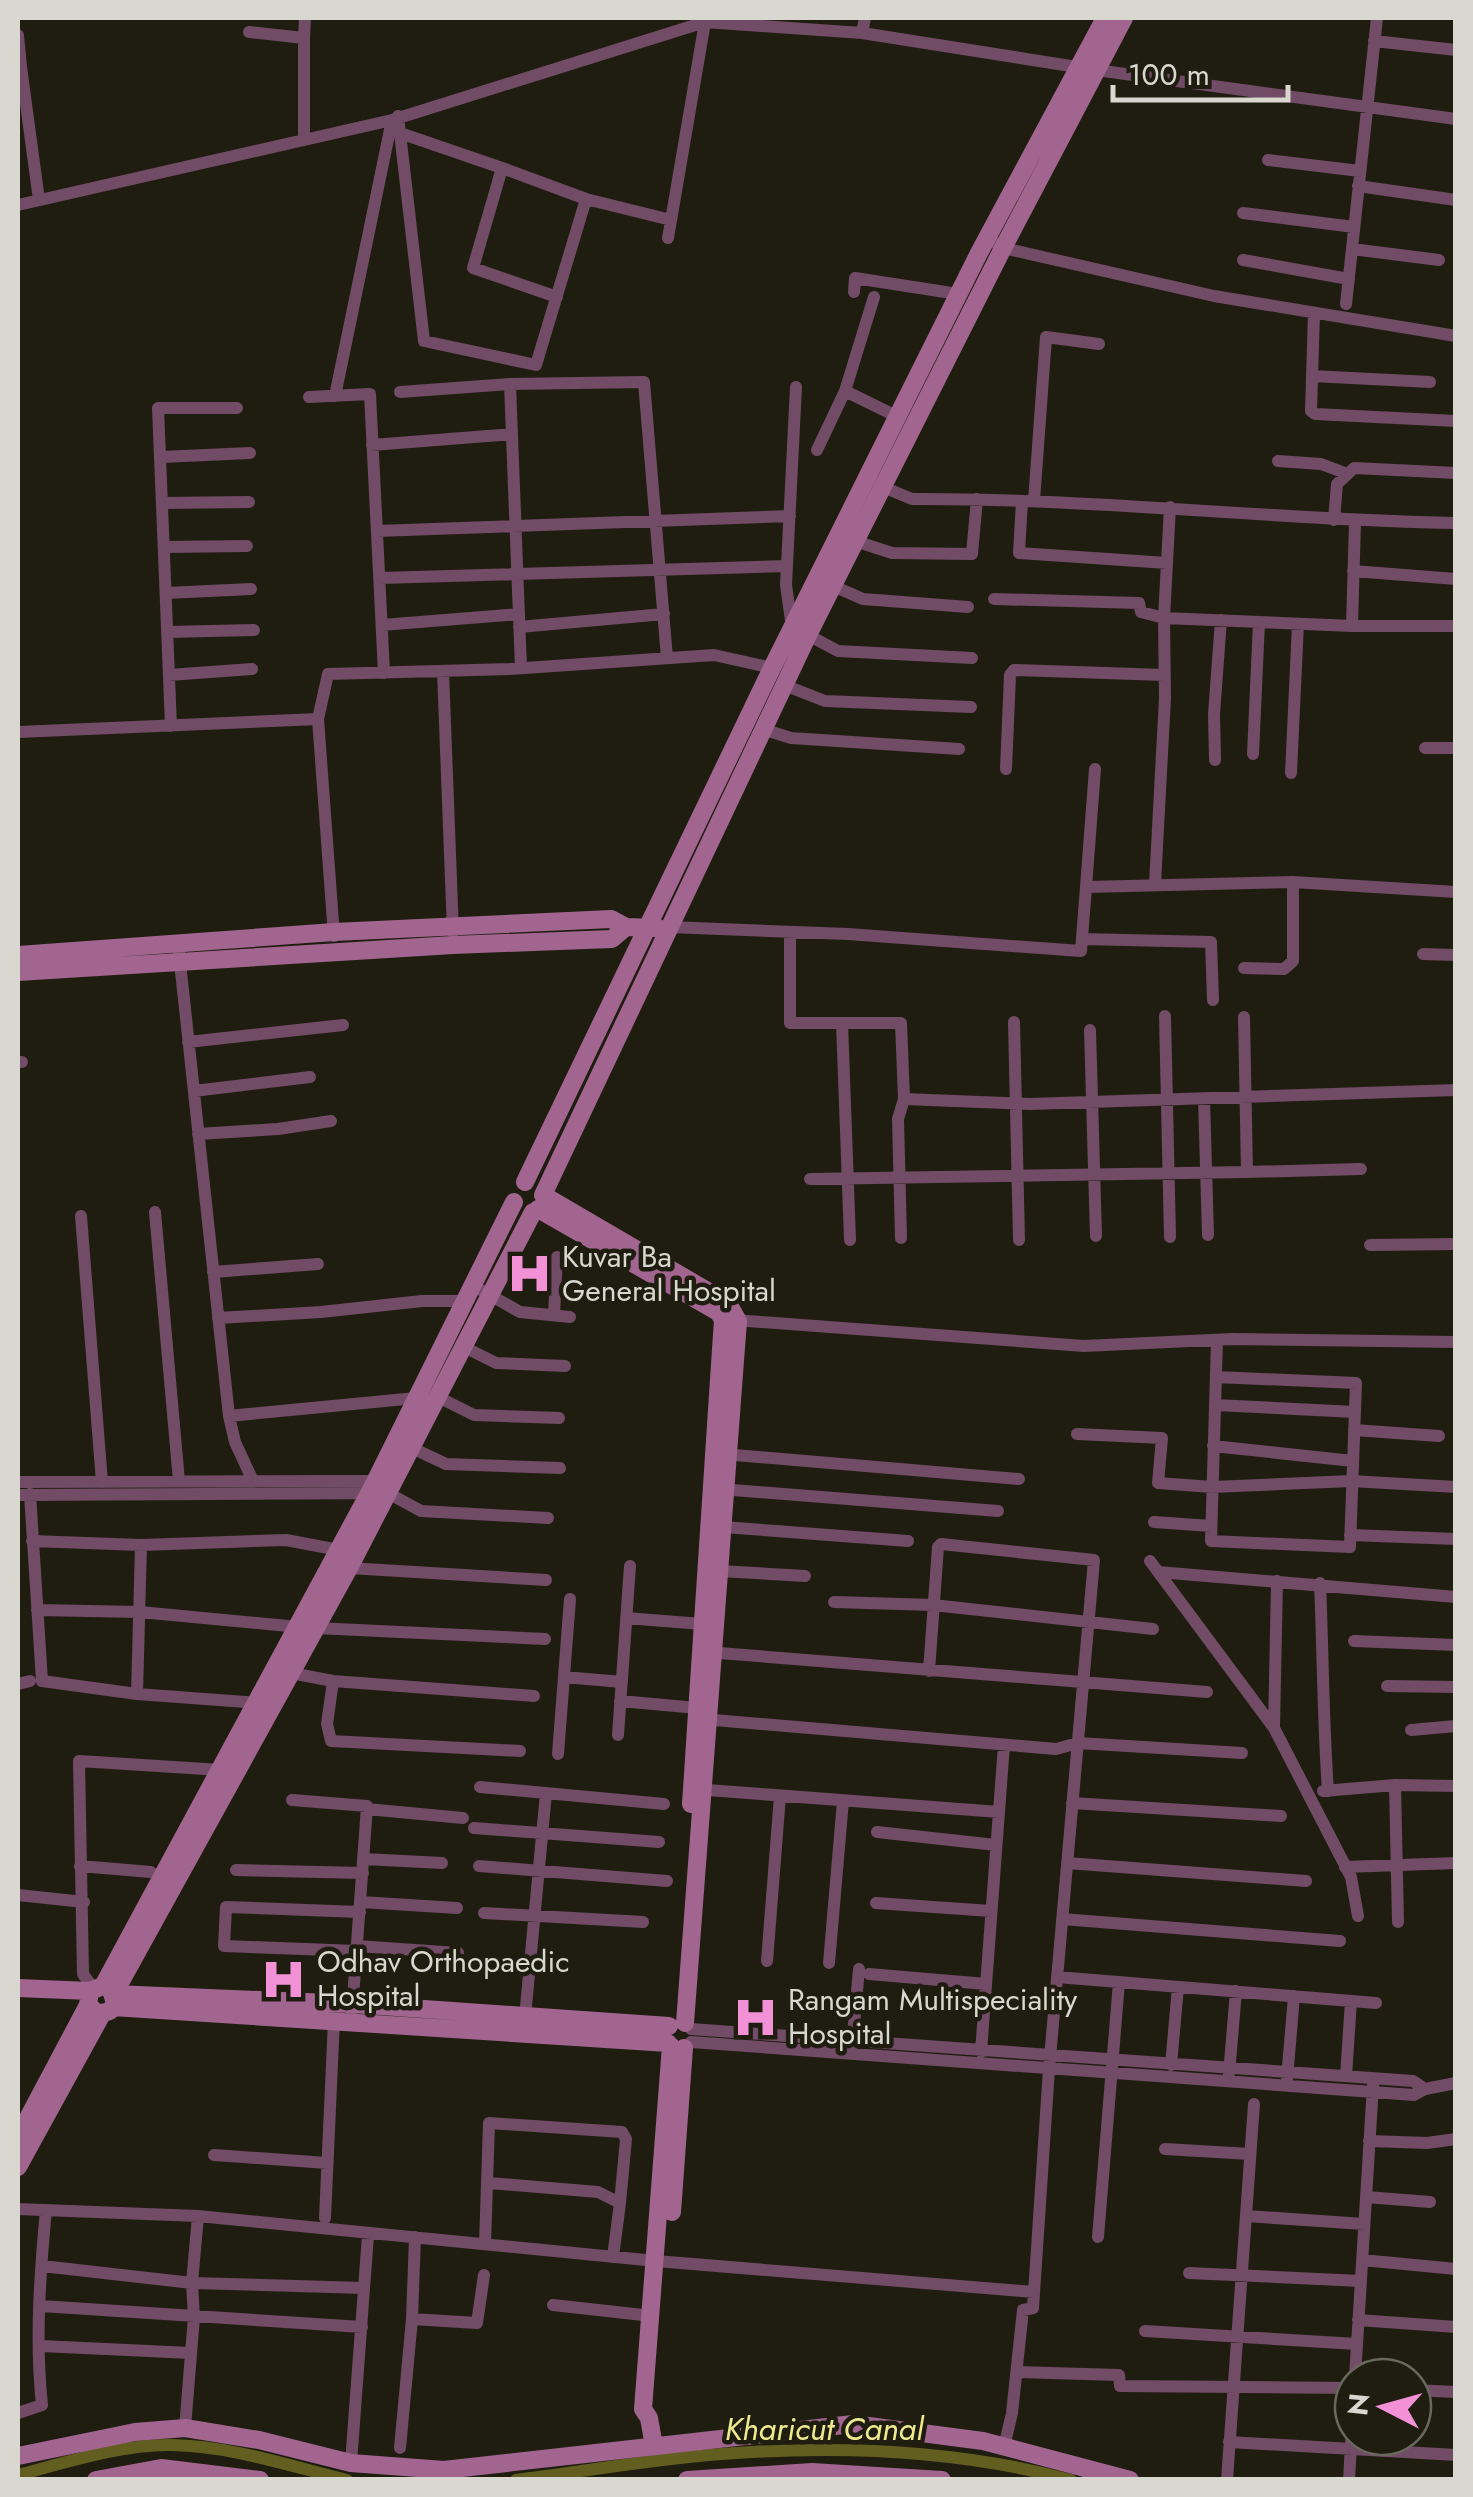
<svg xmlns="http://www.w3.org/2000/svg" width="1473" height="2497" font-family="Jost,sans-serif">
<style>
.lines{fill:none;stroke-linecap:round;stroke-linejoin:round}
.canal{stroke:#625e20;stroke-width:12}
.street{stroke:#724b66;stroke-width:12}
.secondary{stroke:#a26590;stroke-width:18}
.labels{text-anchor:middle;stroke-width:9;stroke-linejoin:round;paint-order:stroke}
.poi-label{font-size:30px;fill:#d8d8d0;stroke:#1e1d10;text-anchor:start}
.water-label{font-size:32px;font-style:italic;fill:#eeea8f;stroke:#1e1d10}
</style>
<rect width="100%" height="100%" fill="#1e1d10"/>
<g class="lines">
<!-- canal -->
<path class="canal" d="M18,2475C64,2463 123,2444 171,2445C232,2446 289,2466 347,2480
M516,2480C594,2470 673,2456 752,2452C858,2446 967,2452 1071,2480"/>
<!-- street -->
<path class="street" d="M249,32L304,38L305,18
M862,33L865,18
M18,35L21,67L18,66
M1374,41L1456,50
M21,67L39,200
M398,116L424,341L536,365L586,199L502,168L473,268L557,297
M400,133L502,168
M304,138V38
M1268,160L1360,171
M1358,186L1456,200
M586,199L671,220
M18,205L392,120L705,22
M1243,213L1354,227
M668,238L705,22L862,33L1096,70L1456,119
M987,238L1003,248L1214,296L1456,336
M1352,249L1439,260
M1243,260L1349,279
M854,292L855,278L958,294
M874,297L845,391L898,417
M1346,304L1377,18
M1314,313L1311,411L1315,414L1456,421
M1312,376L1430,382
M510,384L521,668
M400,392L510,384L644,382L667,658
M335,396L392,120
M309,397L370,394L384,673
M372,445L512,434
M817,450L845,391
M161,457L250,453
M1278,461L1321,464L1345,473
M878,485L912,499C1093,498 1274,520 1456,523
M1022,501L1019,553L1167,563
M1034,501L1046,337L1099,344
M162,503L249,502
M1334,520L1337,484L1354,468L1456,473
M377,531L790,516
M855,541L892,553L972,554L977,499
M164,547L247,546
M1353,571L1456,579
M380,578L787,566
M833,586L863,599L968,607
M166,593L251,589
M994,599L1139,603L1141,612L1164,618L1352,626L1355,522
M382,625L519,614
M1352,626H1456
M519,627L664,614
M792,628L786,585L796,387
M167,632L254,630
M808,635L838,651L972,658
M443,671L453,932
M169,675L252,669
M784,685L825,701L971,707
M318,719L334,936
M171,726L158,408H237
M762,729L791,738L959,749
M18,732L318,719L328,674L510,669L714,655L772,668
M1425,748H1456
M1253,754L1259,622
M1215,760L1214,714L1221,620
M1006,769L1010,675L1014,670L1164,675
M1095,769L1086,887L1293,882L1456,892
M1291,773L1298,624
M1155,884L1165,698L1164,618L1170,507
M669,927L848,934L1081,951L1086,887
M790,932V1023H901L904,1099L1030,1104L1456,1090
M1082,939L1211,942L1213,1000
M178,944L229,1416L235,1442L253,1481
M1423,954L1456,955
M1244,968L1284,969L1293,961V882
M1165,1016L1170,1237
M1244,1017L1247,1172L1361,1169
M1014,1022L1019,1240
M842,1023L850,1240
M1090,1030L1096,1236
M188,1042L343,1025
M18,1062H22
M194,1091L310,1077
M1204,1099L1208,1235
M198,1134L278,1129L331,1121
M810,1179L1247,1172
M155,1212L179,1481
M81,1216L102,1482
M901,1238L898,1119L904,1099
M1370,1245L1456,1244
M213,1272L318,1264
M472,1285L520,1312L570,1317
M554,1315L557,1257
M218,1318L321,1312L422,1301H465
M734,1320L1084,1346L1232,1339L1456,1342
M464,1347L496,1363L565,1366
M1216,1377L1356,1383L1350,1547L1211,1541L1217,1340
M438,1397L474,1415L559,1418
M1215,1405L1355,1412
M229,1416L416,1398
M1354,1430L1439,1436
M1077,1434L1162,1438L1158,1483L1212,1487L1351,1481L1456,1487
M1213,1446L1353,1461
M412,1448L446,1464L560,1468
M723,1454L1019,1479
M18,1482L380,1481
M720,1489L998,1511
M30,1494L42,1681L137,1694L258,1703
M18,1495L388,1493L421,1511L548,1518
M1154,1522L1211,1526
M723,1527L908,1541
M1350,1535L1456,1539
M32,1541L141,1545L137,1694
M141,1545L286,1540L339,1550
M1150,1561L1274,1728L1351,1877L1358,1916
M349,1568L546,1580
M720,1571L805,1576
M1158,1572L1456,1597
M1320,1583C1323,1653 1323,1722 1328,1791
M834,1602L933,1605L1153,1629
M37,1610L140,1612L299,1627
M626,1618L702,1624
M316,1628L545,1639
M1354,1641L1456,1645
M707,1652L1207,1692
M929,1671L938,1547L941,1544L1094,1560L1049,2069L1033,2308L1023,2310L1012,2413L1004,2447
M291,1673L333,1681L534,1696
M564,1677L622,1682
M333,1681L327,1724L331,1741L520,1751
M18,1684L30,1681
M1387,1686L1456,1687
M620,1701L697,1708
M702,1719L1056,1749L1078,1743L1242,1753
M1274,1728L1277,1581
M1411,1730L1456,1726
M618,1735L630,1566
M558,1754L570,1599
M1395,1785L1398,1922
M480,1787L664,1804
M694,1789L999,1812
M1323,1791L1395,1785L1456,1786
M292,1800L367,1806L352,2012
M1072,1803L1281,1816
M367,1809L463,1818
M474,1828L659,1842
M877,1832L996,1845
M364,1859L442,1863
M1067,1863L1306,1881
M80,1866L151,1872
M479,1866L667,1881
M1345,1867L1456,1863
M236,1870L363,1873
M18,1895L84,1902
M361,1902L457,1908
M876,1903L991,1911
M484,1913L643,1922
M1062,1919L1340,1941
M357,1946L458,1953
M357,1951L224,1946L226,1907L360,1912
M767,1961L780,1796
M829,1963L843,1801
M869,1974L986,1984
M1057,1977L1376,2003
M93,1988L83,1974L79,1761L221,1770
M525,2017L546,1793
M691,2029L1413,2081L1425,2089
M691,2042L1414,2095L1425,2089L1456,2083
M852,2046L859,1969
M981,2052L1004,1745
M1171,2065L1178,1987
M1229,2074L1236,1991
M1346,2076L1351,2001
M1287,2079L1294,1996
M1369,2141L1427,2143L1456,2139
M1165,2149L1250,2154
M214,2155L327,2163
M489,2183L598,2192L620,2203L613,2257
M1366,2197L1430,2202
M18,2209L198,2216L656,2261L1034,2292
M1246,2216L1364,2224
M325,2218L334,2020
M415,2237L412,2319L477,2323L484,2275
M1098,2237L1119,1982
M485,2244L489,2123L622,2132L626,2139L620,2203
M1362,2260L1456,2269
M42,2266L192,2283L198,2216
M1189,2273L1361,2281
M553,2305L652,2316
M41,2306L362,2327
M1358,2320L1456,2327
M1145,2331L1357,2344
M41,2346L191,2353
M1017,2372L1119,2375L1120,2386L1353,2388
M1355,2377L1373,2085
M1413,2390L1456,2392
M18,2413L42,2405C35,2341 40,2273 46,2210
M185,2428L194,2317L192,2283L364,2288
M1229,2442L1456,2455
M400,2448L412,2319
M351,2463L368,2235
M1227,2480L1254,2104
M1349,2480L1353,2408"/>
<!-- secondary -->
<path class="secondary" d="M18,955L334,932L611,919L626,927L658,928
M18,972L453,945L612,939L626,927
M525,1182L772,668L979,253L1105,18
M538,1209L718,1312L723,1319L691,1804
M533,1212L349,1568L114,1994L353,2004L669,2026
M103,1986L111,1990L115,2003L110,2011L98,2014L88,2005L90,1991L103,1986L373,1486L514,1202
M18,1988L90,1991
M113,2007L668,2043
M685,2023L738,1321L728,1303L543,1195L808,635L1003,248L1124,18
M18,2137L88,2005
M18,2167L102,2014
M672,2212L684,2048
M654,2446L649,2418L643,2409L671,2046
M18,2456L135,2432L185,2428L259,2440L351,2463L444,2470L853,2424L983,2441L1130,2480
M96,2480L161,2468L260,2480
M687,2480L812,2472L942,2480"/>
</g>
<!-- icons -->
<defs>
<symbol id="hospital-bare" viewBox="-9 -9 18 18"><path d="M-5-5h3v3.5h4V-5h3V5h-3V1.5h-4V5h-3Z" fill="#f391d6" stroke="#1e1d10" stroke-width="2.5" paint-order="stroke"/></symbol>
</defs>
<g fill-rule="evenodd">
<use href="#hospital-bare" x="498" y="1242" width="63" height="63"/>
<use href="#hospital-bare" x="252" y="1948" width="63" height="63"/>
<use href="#hospital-bare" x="724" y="1986" width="63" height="63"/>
</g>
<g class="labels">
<!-- poi labels -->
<g class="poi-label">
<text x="562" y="1267">Kuvar Ba<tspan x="562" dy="34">General Hospital</tspan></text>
<text x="317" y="1972">Odhav Orthopaedic<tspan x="317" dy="34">Hospital</tspan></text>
<text x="788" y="2010">Rangam Multispeciality<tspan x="788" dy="34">Hospital</tspan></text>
</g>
<!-- water labels -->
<g class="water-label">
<text x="824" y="2440">Kharicut Canal</text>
</g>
</g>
<!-- border -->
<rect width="1473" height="2497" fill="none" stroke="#d8d8d0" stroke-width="40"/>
<!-- north arrow -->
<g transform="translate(1383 2407) rotate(276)"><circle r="48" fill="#1e1d10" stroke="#68685d" stroke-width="2.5"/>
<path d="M0-8L18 38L0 25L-18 38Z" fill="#f391d6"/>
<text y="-15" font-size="28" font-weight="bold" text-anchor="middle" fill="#d8d8d0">N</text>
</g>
<!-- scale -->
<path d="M1113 85v15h175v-15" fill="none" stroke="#d8d8d0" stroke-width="5"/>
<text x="1128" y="85" font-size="30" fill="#d8d8d0" stroke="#1e1d10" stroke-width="8" paint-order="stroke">100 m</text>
</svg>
